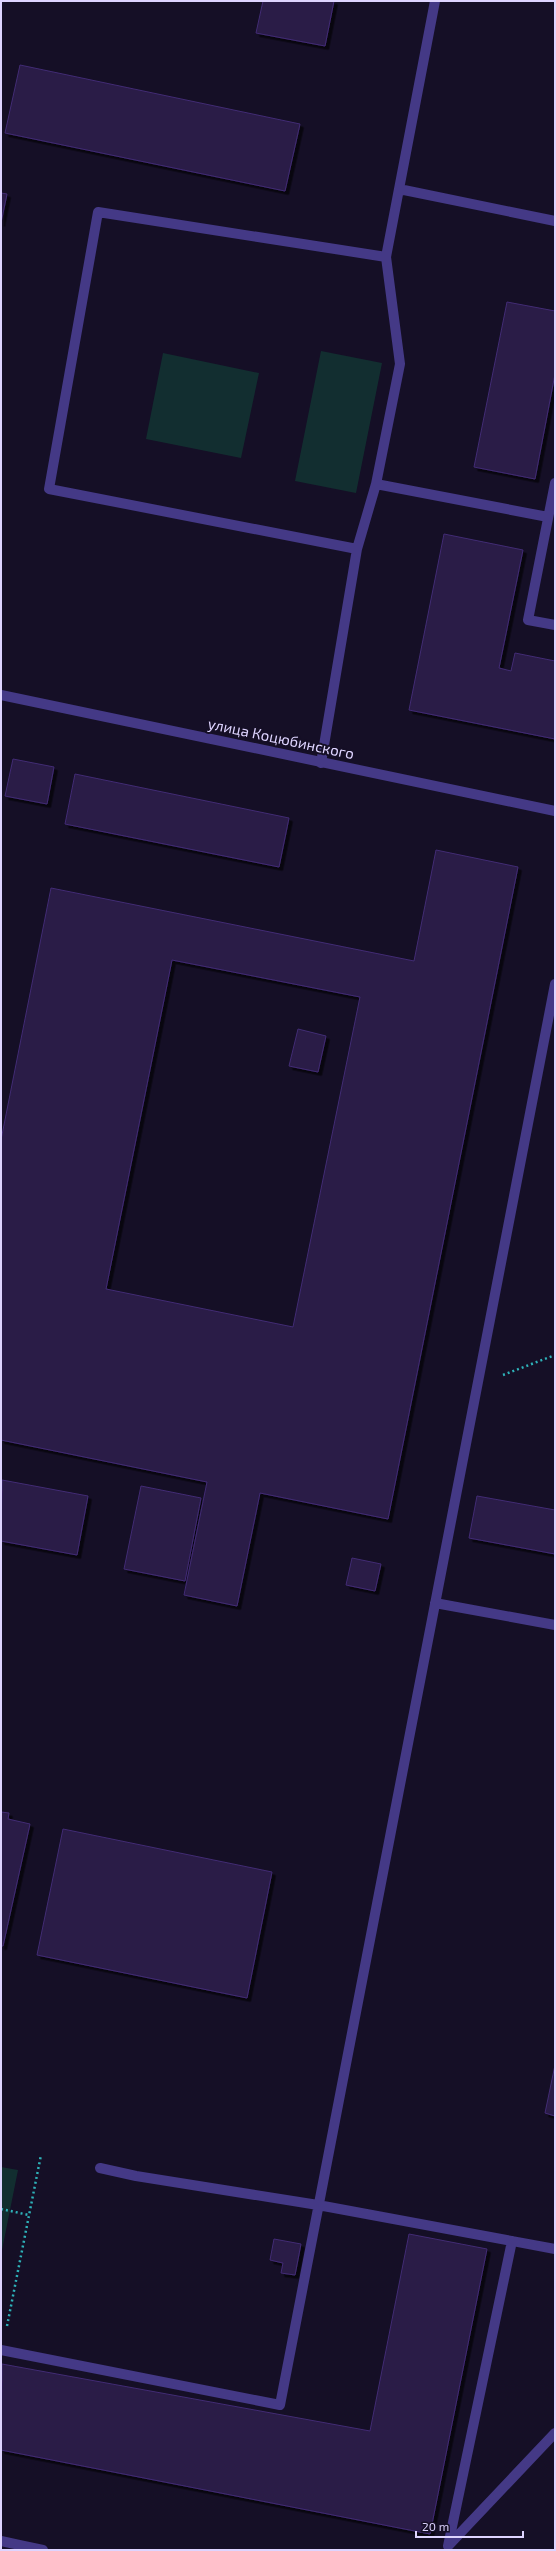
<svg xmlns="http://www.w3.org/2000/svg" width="556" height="2551" font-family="'Exo 2',sans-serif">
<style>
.green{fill:#122e30}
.building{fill:#291b47;stroke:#422c74;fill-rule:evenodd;filter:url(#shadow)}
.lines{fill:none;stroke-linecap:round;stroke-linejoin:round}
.path{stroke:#2eb2b9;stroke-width:2.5;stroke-dasharray:2 3;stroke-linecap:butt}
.service{stroke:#443986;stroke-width:10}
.minor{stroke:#443986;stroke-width:10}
.labels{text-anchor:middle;stroke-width:4;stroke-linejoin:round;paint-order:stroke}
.street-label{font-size:15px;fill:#ded4ff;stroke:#150f26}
</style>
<defs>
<filter id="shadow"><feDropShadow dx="3.5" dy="3.5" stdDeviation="0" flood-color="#0009"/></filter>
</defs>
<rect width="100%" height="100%" fill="#150f26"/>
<!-- green -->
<path class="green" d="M321,351L382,363L356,493L295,481Z
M163,353L259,373L241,458L146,439Z
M1,2167L18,2170L1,2255Z"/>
<!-- building -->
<path class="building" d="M263,1H334L325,46L256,33Z
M20,65L300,124L285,191L5,133Z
M1,193L7,194L1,223Z
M507,302L555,311V374L535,479L474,467Z
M444,534L523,550L499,668L511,671L515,653L555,661V739L409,710Z
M13,759L54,767L47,804L5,796Z
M75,774L289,818L279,867L65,824Z
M436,850L518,867L388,1519L260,1493L237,1606L184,1595L207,1482L1,1440V1140L51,888L414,961ZM172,960L360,997L293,1327L106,1289Z
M298,1029L326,1036L318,1072L289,1066Z
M2,1480L88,1496L77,1555L1,1541Z
M141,1486L201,1498L185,1581L124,1569Z
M477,1496L555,1510V1554L469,1538Z
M352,1558L381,1564L375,1591L346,1585Z
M1,1812L9,1813L8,1819L30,1824L3,1946H1Z
M63,1829L272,1872L247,1998L37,1955Z
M555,2065V2116L545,2113Z
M409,2234L487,2249L430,2534L1,2450L2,2364L370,2431Z
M274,2239L301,2244L295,2275L281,2273L283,2263L270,2260Z"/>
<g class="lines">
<!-- path -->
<path class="path" d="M503,1375L555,1355
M1,2209L29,2215
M7,2326L41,2155"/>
<!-- service -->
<path class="service" d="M399,189L555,221
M555,483L528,620L555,625
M376,484L548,517
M357,549L376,484L400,364L386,257
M321,763L357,549L49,489L98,212L386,257L435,1
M435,1603L555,1625
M100,2168L136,2176L318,2205L555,2249
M512,2241L448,2546L555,2433
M1,2350L280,2405L555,984
M1,2541L43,2550"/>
<!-- minor -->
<path class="minor" d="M1,695L555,811"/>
</g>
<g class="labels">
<!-- street labels -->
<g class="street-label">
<text transform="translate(281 739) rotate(12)" y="5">улица Коцюбинского</text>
</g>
</g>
<!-- border -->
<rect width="556" height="2551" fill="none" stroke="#ded4ff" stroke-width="4"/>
<!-- scale -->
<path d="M416 2531v6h107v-6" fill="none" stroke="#ded4ff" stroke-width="2"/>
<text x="422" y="2531" font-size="12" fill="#ded4ff" stroke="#150f26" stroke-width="3" paint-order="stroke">20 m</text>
</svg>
